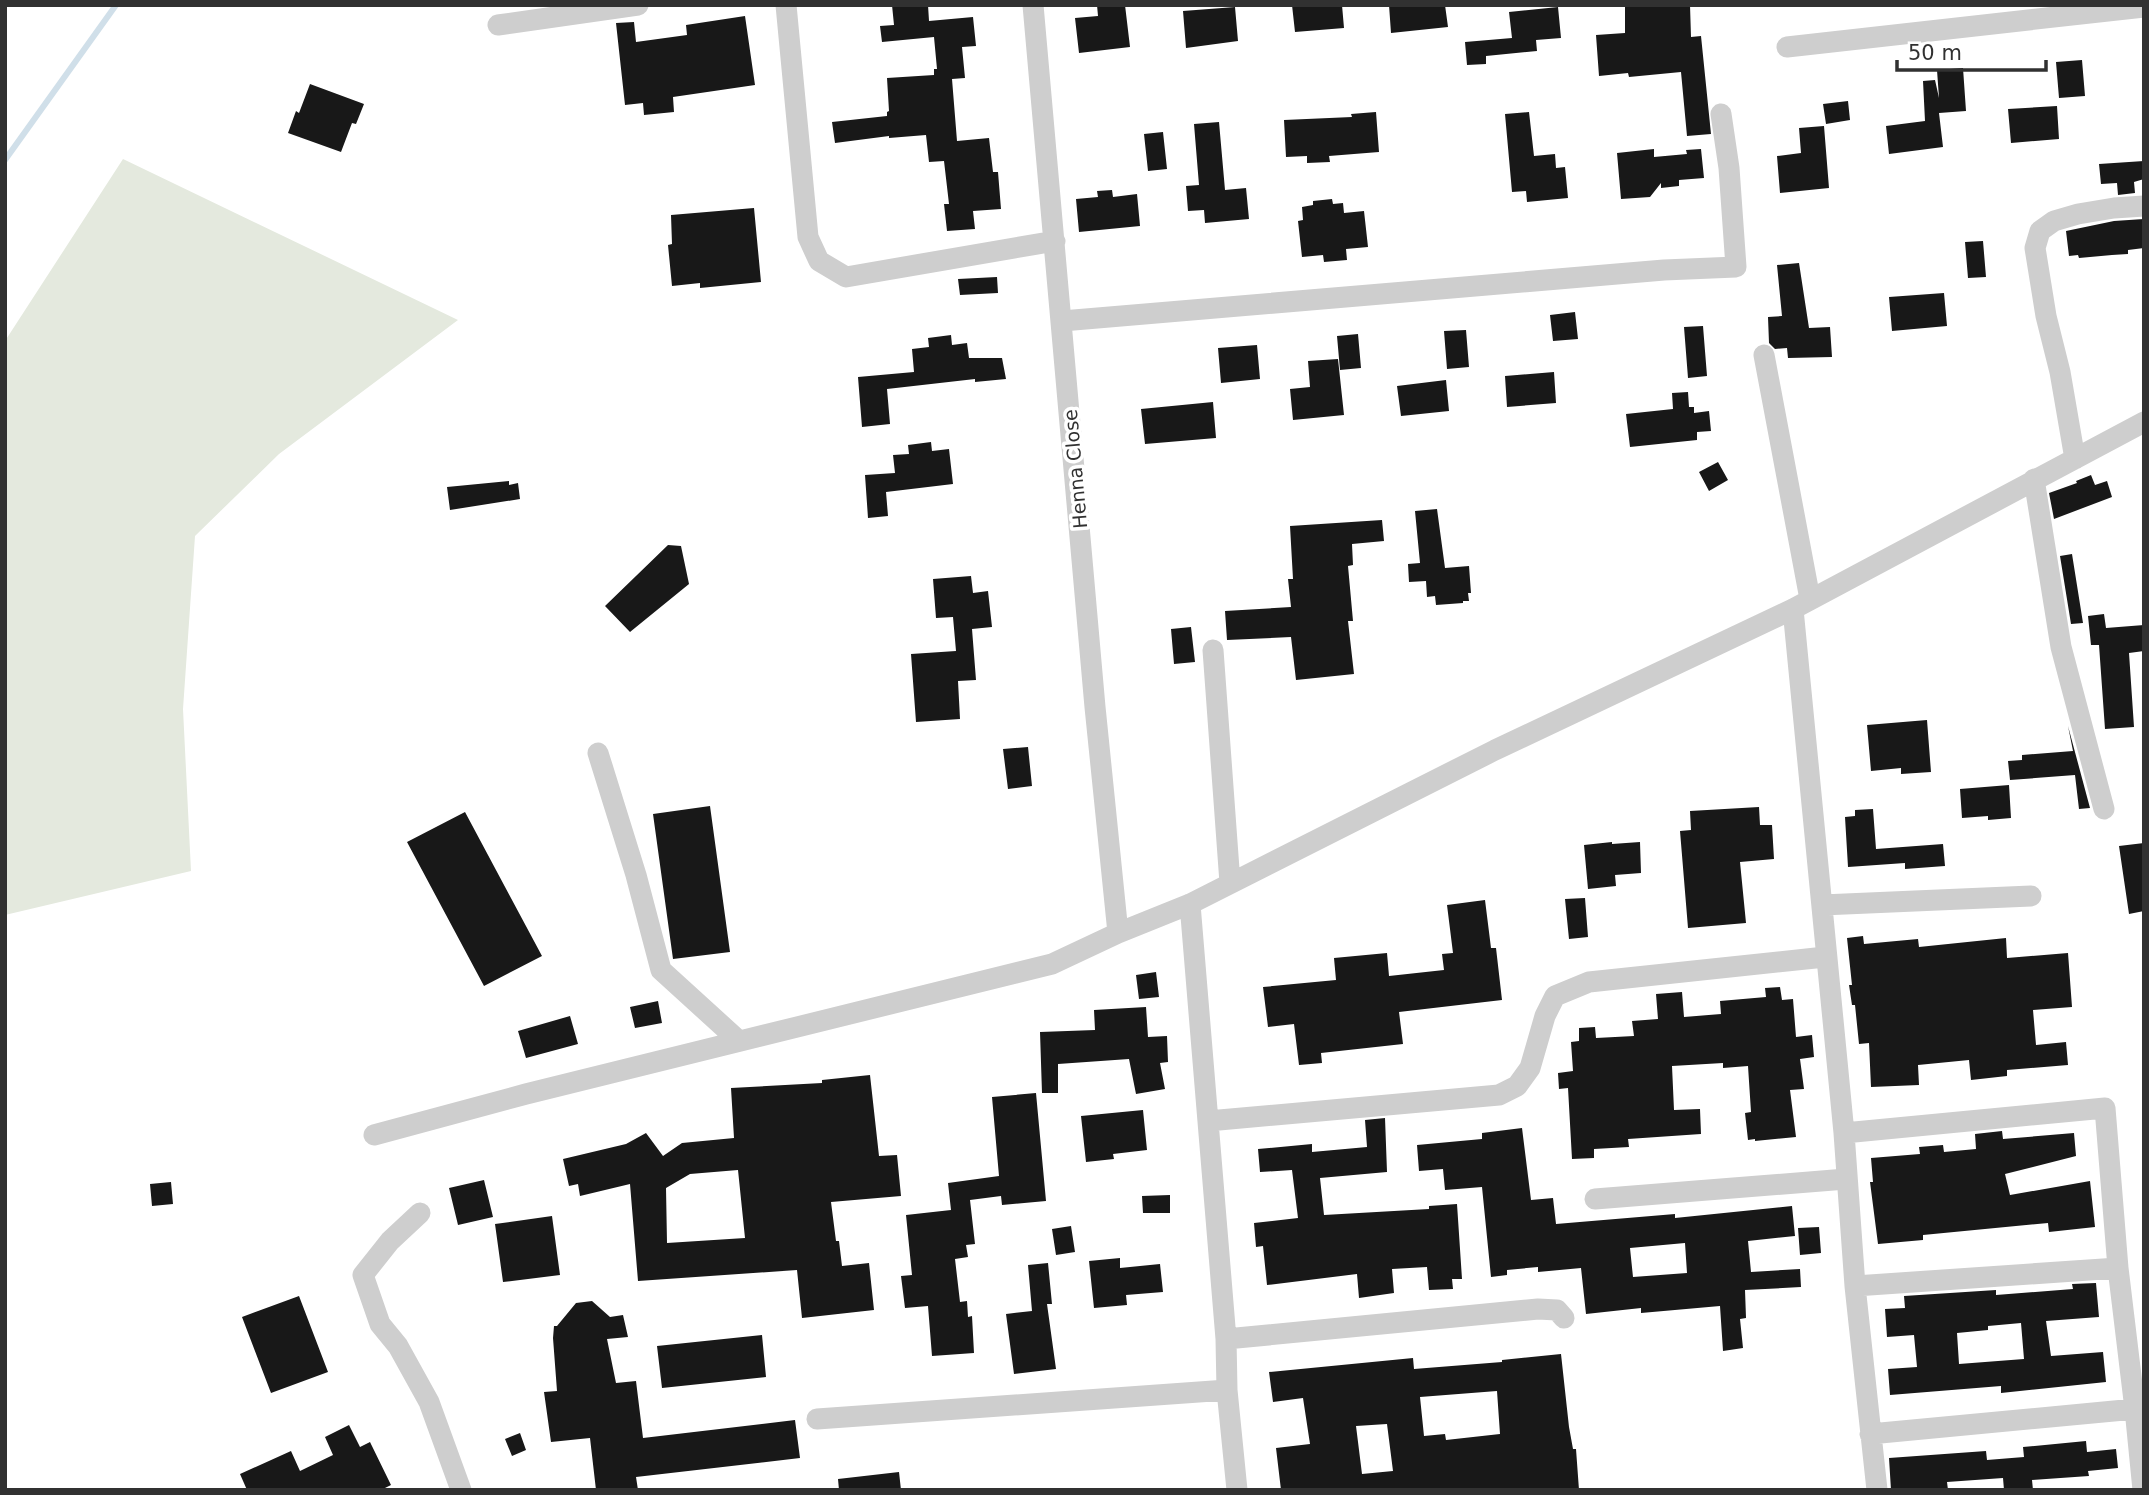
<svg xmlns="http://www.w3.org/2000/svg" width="2149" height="1495" font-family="'DejaVu Sans',sans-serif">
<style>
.green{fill:#e4e9de}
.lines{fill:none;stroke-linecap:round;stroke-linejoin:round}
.stream{stroke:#d0dfe9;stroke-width:6}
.building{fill:#181818;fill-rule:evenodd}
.minor{stroke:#cecece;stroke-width:21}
.labels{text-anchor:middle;stroke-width:7;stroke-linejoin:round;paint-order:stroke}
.street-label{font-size:19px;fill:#313131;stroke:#fff}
</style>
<rect width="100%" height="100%" fill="#fff"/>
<!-- green -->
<path class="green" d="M123,159L458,320L279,454L195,536L183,709L191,871L5,915V341Z"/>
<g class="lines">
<!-- stream -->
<path class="stream" d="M5,160L116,5"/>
</g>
<!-- building -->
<path class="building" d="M892,5H928L929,21L973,17L976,46L962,47L965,78L952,79L957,141L989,138L993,172H998L1001,209L973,211L975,229L947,231L944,204H949L944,161L929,162L926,135L889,138V136L835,143L832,122L887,116V112L889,111L887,78L934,75V69H937L934,37L882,42L880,26L894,25Z
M1097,5H1125L1130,47L1079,53L1075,18L1098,16Z
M1292,5H1342L1344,28L1295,32Z
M1389,5H1445L1448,27L1391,33Z
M1625,5H1690L1691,37L1701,36L1711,134L1687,136L1681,72L1629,77L1628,73L1599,76L1596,35L1625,33Z
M1235,7L1238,41L1186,48L1183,11Z
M1558,7L1561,38L1536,40L1537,51L1486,56V64L1467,65L1465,42L1512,38L1509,12Z
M745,16L755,85L673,97L674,112L644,115L643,103L625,105L616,23L634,22L636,42L687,35L686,25Z
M2082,60L2085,96L2059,98L2056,62Z
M1963,68L1966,111L1939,113L1943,147L1889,154L1886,126L1925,121L1923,81L1935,80L1939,98L1937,70Z
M310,84L364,104L356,124L352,123L341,152L288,133L296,111L299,113Z
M1848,101L1850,120L1826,124L1823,104Z
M2057,106L2059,139L2011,143L2008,109Z
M1376,112L1379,152L1329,156L1330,162L1307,163V156L1286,157L1284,120L1352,117L1351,114Z
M1529,112L1534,156L1555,154L1556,168L1565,167L1568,198L1527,202L1526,191L1512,192L1505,114Z
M1219,122L1225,190L1246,188L1249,219L1205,223L1204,210L1188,211L1186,186L1199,185L1194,124Z
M1824,126L1829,188L1780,193L1777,156L1801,153L1799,128Z
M1163,132L1167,169L1148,171L1144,134Z
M1654,149V157L1687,154L1686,150L1701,149L1704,178L1679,180V186L1661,188V183L1650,197L1621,199L1617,153Z
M2144,161V179L2134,182L2135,193L2118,195L2117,183L2101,184L2099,164Z
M1112,190L1113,197L1137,194L1140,226L1079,232L1076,199L1098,197L1097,191Z
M1332,199L1333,204L1343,203L1344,213L1364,211L1368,247L1346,249L1347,260L1324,262L1323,255L1302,257L1298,221L1303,220L1302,207L1313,205V201Z
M754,208L761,282L700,288V283L672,286L668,245L672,244L671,215Z
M2144,219V248L2128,250V254L2112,255L2079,258L2078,255L2069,256L2066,231L2114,221Z
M1983,241L1986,277L1968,278L1965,242Z
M1799,263L1809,328L1830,327L1832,357L1788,358L1787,348L1775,349L1769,343L1768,317L1782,316L1777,265Z
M997,277L998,293L960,295L958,279Z
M1944,293L1947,326L1892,331L1889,297Z
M1575,312L1578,339L1553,341L1550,315Z
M1703,326L1707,376L1688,378L1684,327Z
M1466,330L1469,367L1447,369L1444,331Z
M1358,334L1361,368L1340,370L1337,336Z
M951,335L952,345L967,343L969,358H1002L1006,379L975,382V379L887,389L890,424L862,427L858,377L914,372L912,349L929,347L928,338Z
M1257,345L1260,379L1221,383L1218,348Z
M1338,359L1344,415L1293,420L1290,389L1310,387L1308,361Z
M1554,372L1556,403L1507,407L1505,376Z
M1446,380L1449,411L1401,416L1397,386Z
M1688,392L1689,407H1694V413L1709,411L1711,431L1697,432V440L1630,447L1626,414L1673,409L1672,393Z
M1213,402L1216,438L1145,444L1141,409Z
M931,442L932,451L949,449L953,484L886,492L888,516L868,518L865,475L895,473L893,455L909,454L908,445Z
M1718,462L1728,480L1709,491L1699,472Z
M2091,475L2095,485L2107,481L2112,497L2054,519L2049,493L2077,483L2076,481Z
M509,481V485L518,483L520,499L450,510L447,487Z
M1437,509L1445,568L1469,566L1471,593H1468L1469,601H1463V603L1436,605L1435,596L1427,597L1426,581L1409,582L1408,564L1420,563L1415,511Z
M1382,520L1384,541L1352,544L1353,565L1348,566L1353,621H1348L1354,674L1296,680L1291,637L1227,640L1225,611L1291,607L1288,579H1293L1290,526Z
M668,545L681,546L689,584L630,632L605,606Z
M2072,554L2083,623L2071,624L2060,556Z
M971,576L973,593L988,591L992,627L972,629L976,680L958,681L960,719L916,722L911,654L956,651L953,617L936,618L933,579Z
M2104,614L2106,628L2144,625V651L2129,653L2134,727L2105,729L2099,645H2091L2088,616Z
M1191,627L1195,662L1174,664L1171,629Z
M1927,720L1931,772L1901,774V768L1871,771L1867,725Z
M2068,726L2090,808L2079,809L2075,775L2010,780L2008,761L2022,760V755L2073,751Z
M1028,747L1032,786L1008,789L1003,749Z
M2009,785L2011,818L1988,820V816L1962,818L1960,789Z
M710,806L730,952L673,959L653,814Z
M1759,807L1760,825H1772L1774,859L1740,862L1746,923L1688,928L1680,831L1691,830L1690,811Z
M1873,809L1876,849L1943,844L1945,866L1905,869V863L1848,867L1845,817L1855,816V810Z
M465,812L542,956L484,986L407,842Z
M1612,842V844L1640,842L1641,873L1615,875L1616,886L1588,889L1584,845Z
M2144,843V911L2129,914L2119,846Z
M1585,898L1588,937L1569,939L1565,899Z
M1485,900L1491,948H1496L1502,1000L1399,1012L1403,1044L1321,1053L1322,1063L1299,1065L1294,1024L1268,1027L1263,987L1336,980L1334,958L1387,953L1389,976L1444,970L1442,954L1453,953L1447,905Z
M1863,936L1864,944L1918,939L1919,947L2006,938L2007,958L2068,953L2072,1007L2033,1010L2036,1045L2066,1042L2068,1065L2007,1070V1076L1971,1080L1969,1060L1918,1065L1919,1085L1871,1087L1869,1043L1859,1044L1855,1005H1852L1849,985H1852L1847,938Z
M1156,972L1159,997L1139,999L1136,975Z
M1780,987L1782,1000L1793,999L1796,1037L1812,1035L1814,1057L1800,1059L1804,1089L1790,1090L1796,1137L1755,1141V1139L1748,1140L1745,1113L1751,1112L1748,1066L1723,1068V1063L1672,1066L1674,1110L1700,1109L1701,1134L1628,1139L1629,1147L1594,1149V1158L1572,1159L1568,1088L1559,1089L1558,1073L1573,1071L1571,1042L1579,1041V1028L1595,1027L1596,1038L1634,1036L1632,1021L1658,1019L1656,994L1682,992L1684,1017L1721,1014L1720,1001L1766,997L1765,988Z
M658,1001L662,1023L635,1028L630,1007Z
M1146,1007L1148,1037L1167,1036L1168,1062L1160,1063L1165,1089L1136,1094L1129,1059L1058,1064V1093H1042L1040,1032L1095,1030L1094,1010Z
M570,1016L578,1044L526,1058L518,1031Z
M870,1075L879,1156L897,1155L901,1196L831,1202L836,1241H839L842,1266L869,1263L874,1310L802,1318L797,1270L638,1281L630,1184L580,1196L578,1184L569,1186L563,1159L626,1144L646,1133L663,1156L682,1143L734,1138L731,1088L822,1083V1080ZM738,1170L745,1238L667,1243L666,1188L690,1174Z
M1036,1093L1046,1201L1002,1205L1001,1196L970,1200L975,1244L966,1245L968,1257L955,1259L960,1302L967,1301L968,1317L972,1316L974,1353L932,1356L928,1306L905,1308L901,1276L912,1275L906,1215L951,1210L948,1183L999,1176L992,1097Z
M1143,1110L1147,1150L1113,1154L1114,1159L1086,1162L1081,1116Z
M1385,1118L1387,1172L1320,1178L1324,1215L1429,1209V1206L1457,1204L1462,1279H1452L1453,1289L1429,1290L1427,1267L1392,1269L1394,1293L1359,1298L1357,1274L1267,1285L1263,1246L1256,1247L1254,1223L1298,1218L1292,1170L1260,1172L1258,1149L1312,1144V1152L1367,1147L1365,1120Z
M1522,1128L1531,1200L1553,1198L1556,1224L1675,1214V1218L1792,1206L1795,1236L1748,1241L1751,1272L1800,1269L1801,1287L1745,1290L1746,1318L1740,1319L1743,1348L1723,1351L1720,1306L1641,1313V1308L1586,1314L1581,1268L1538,1272V1267L1507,1270V1275L1491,1277L1482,1187L1445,1190L1443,1169L1419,1171L1417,1145L1482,1139V1133ZM1685,1243L1687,1273L1633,1277L1630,1248Z
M2002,1131L2003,1139L2074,1133L2076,1156L2005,1174L2010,1195L2090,1181L2095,1227L2049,1232L2048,1223L1923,1235V1240L1878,1244L1870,1182H1873L1871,1158L1920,1154L1919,1147L1943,1145L1944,1152L1976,1149L1975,1134Z
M484,1180L493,1217L458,1225L449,1188Z
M171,1182L173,1204L152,1206L150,1184Z
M1170,1195V1213H1143L1142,1196Z
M552,1216L560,1275L503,1282L495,1224Z
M1071,1226L1075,1252L1056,1255L1052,1229Z
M1819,1227L1821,1253L1800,1255L1798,1228Z
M1120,1258V1268L1160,1264L1163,1292L1126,1295L1127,1305L1094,1308L1089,1261Z
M1048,1263L1052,1304H1047L1056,1369L1014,1374L1006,1314L1032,1311L1028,1265Z
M2096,1283L2099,1317L2046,1321L2051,1356L2103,1352L2106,1382L2001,1393V1386L1890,1395L1888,1369L1917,1367L1914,1335L1887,1337L1885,1309L1905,1308L1904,1296L1996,1290V1295L2073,1289L2072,1284ZM2021,1323L2024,1359L1959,1364L1957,1333L1988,1330V1326Z
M299,1296L328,1372L271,1393L242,1317Z
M592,1301L610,1317L623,1315L628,1337L607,1339L616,1383L636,1381L643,1438L795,1420L800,1458L636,1477L638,1490H596L590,1438L551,1442L544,1392L557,1391L553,1338L554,1326H557L576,1303Z
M762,1335L766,1377L662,1388L657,1346Z
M1561,1354L1569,1427L1573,1449H1576L1579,1490H1281L1276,1448L1310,1444L1303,1398L1273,1402L1269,1372L1413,1358L1414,1369L1502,1362V1360ZM1497,1391L1500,1434L1446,1440L1445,1434L1424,1436L1420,1397ZM1387,1424L1393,1471L1362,1474L1356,1426Z
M349,1425L360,1447L370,1442L391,1485L381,1490H247L240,1474L291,1451L300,1471L333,1455L325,1437Z
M520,1433L526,1450L512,1456L505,1439Z
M2086,1441L2087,1452L2116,1449L2118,1468L2088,1471L2089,1476L2032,1480L2033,1490H2004L2003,1478L1947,1482L1948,1490H1891L1889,1458L1986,1451L1987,1460L2024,1457L2023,1447Z
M899,1472L901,1490H839L838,1479Z"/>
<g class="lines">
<!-- minor -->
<path class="minor" d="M786,5L808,237L819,261L846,277L1055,241
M1033,5L1095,707L1118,933
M498,25L638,5
M1787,47L2144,7
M1062,321L1664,270L1736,267L1729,168L1721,114
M1764,355L1810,599
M2075,459L2060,372L2046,316L2035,248L2040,231L2054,221L2078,214L2114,208L2144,206
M2034,479L2061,647L2104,809
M1793,609L1844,1133L1855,1286L1877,1490
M1213,650L1230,883
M598,753L636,875L661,970L739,1041
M1190,904L1226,1339L1227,1390L1237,1490
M1822,905L2031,896
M1208,1121L1499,1095L1517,1086L1530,1068L1545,1016L1555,996L1589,982L1825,957
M1844,1133L2105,1108L2118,1268L2135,1409L2143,1490
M374,1135L526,1094L1052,964L1118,933L1190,904L1495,750L1793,609L2144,422
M1595,1199L1846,1179
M420,1213L390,1241L363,1275L380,1324L398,1346L429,1402L461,1490
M1855,1286L2118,1268
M1226,1339L1538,1309L1557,1310L1564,1318
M817,1419L1227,1390
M1870,1434L2135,1409"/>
</g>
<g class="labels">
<!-- street labels -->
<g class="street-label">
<text transform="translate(1075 469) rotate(-95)" y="7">Henna Close</text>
</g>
</g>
<!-- border -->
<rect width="2149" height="1495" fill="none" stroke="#313131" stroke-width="14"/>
<!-- scale -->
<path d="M1897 60v10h149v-10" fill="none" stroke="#313131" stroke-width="3.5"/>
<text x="1908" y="60" font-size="21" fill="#313131" stroke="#ffffff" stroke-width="5" paint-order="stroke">50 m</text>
</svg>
